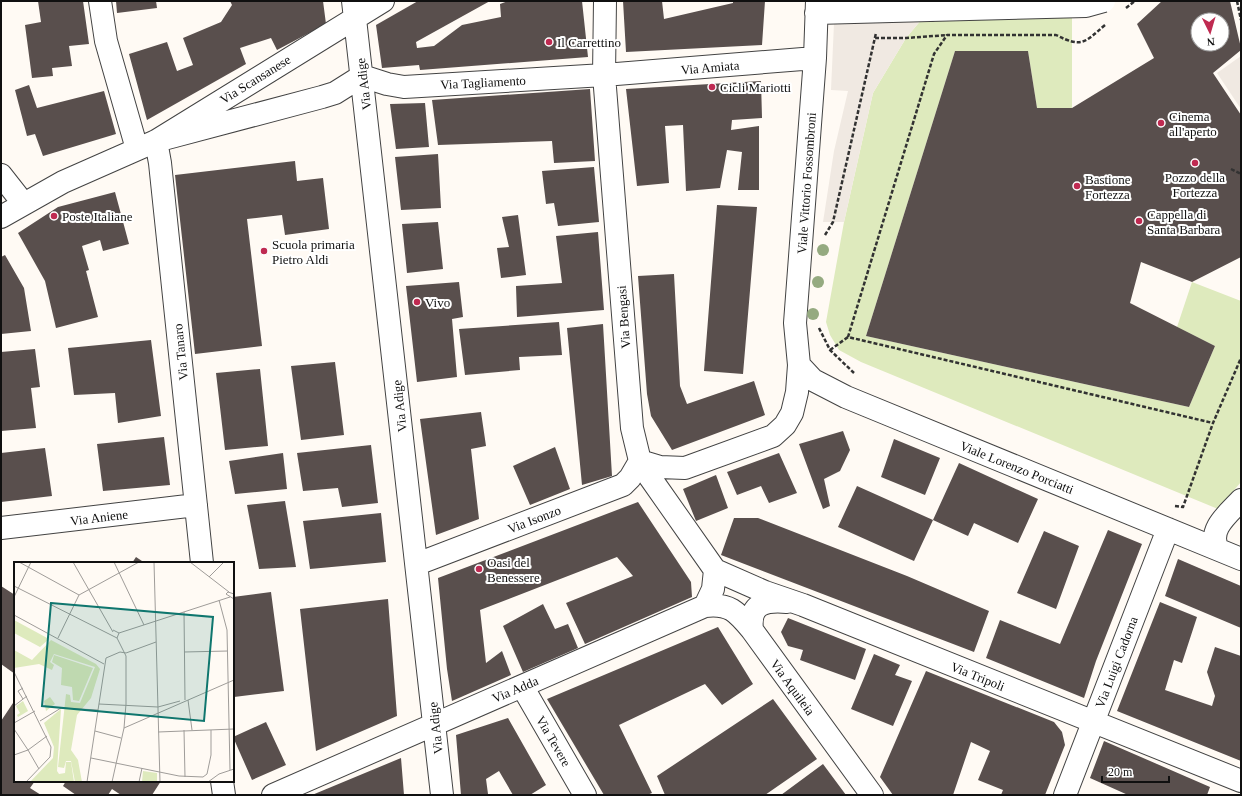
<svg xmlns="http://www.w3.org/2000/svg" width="1242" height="796" font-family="Georgia,serif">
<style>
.green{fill:#deeabd}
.plaza{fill:#f0e9e2}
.building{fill:#594f4d;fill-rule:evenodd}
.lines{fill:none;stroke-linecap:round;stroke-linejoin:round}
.minor-casing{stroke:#434343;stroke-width:24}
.path{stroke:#323232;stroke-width:2.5;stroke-dasharray:4 2;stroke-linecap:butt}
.minor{stroke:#fff;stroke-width:22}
.minor-bridge-casing{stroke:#434343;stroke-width:24;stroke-linecap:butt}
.minor-bridge{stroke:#fff;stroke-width:22}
.tree{fill:#95aa80}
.poi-dot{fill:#bf2a51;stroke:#fff;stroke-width:1.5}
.labels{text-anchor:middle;stroke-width:4;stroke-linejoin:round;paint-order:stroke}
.poi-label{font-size:13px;fill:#101010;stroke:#fff;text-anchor:start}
.street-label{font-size:13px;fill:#101010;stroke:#fff}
.inset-road{fill:none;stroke:#9f9c99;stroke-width:1}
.view{fill:#0f766e;fill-opacity:0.15;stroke:#0f766e;stroke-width:2}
.inset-edge{fill:none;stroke:#101010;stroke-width:2}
</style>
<rect width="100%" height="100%" fill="#fffaf4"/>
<!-- green -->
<path class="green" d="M937,1H1072V108H1037L1028,51H955L866,336L1189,407L1215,346L1177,327L1192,282L1241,301V482L1218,509L861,362L839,350L830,335L826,322L844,222L873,93L906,38Z"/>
<!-- plaza -->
<path class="plaza" d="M835,1H937L906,38L873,93L844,222H823L834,151L848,91L831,90Z
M1241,56V109L1217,73Z"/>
<!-- building -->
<path class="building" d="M38,1H83L89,44L69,46L72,66L52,68L53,76L32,78L25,25L41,22Z
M116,1H156L157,8L117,13Z
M230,1H323L326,24L277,50L271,38L240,48L246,64L147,120L129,54L167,42L177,71L193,65L183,38L221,22L232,5Z
M418,1H490L416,42L417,48L434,46L462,25L501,17L500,4L508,1H582L588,57L420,70L419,65L382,68L376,25Z
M623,1H662L664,19L733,3V1H765L762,45L626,52Z
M1162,1H1230L1241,48V50L1213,73L1241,115V257L1192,282L1141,262L1130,303L1215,346L1189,407L866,336L955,51H1028L1037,108H1072L1154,58L1137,24ZM1198,20H1222V44H1198Z
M761,81L762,118L732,120L731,130L759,126V190H738L742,152L727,150L720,188L686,191L683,125L665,126L669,183L637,186L626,89Z
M29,85L37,108L104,91L116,134L43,156L35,134L27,136L15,90Z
M590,89L595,161L554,163L552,141L438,145L432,100Z
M425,103L429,147L396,149L390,104Z
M438,154L441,208L401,210L395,157Z
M295,161L297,181L323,178L329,229L285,235L282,215L247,219L262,346L195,354L175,175Z
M594,167L599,222L558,226L554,203L546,204L542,171Z
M115,192L129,244L103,251L100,240L82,246L89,270L86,271L98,317L56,328L45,281L18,233L58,207Z
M717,205L757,207L743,374L704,371Z
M518,215L526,275L501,278L497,248L509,247L502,217Z
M438,222L443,269L407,273L402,224Z
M598,232L604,310L517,317L516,286L562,283L556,236Z
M5,255L24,288L31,331L1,334V257Z
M674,274L680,386L687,404L754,381L765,415L672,450L651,416L647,394L638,276Z
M459,282L463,317L452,319L457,377L417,382L406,286Z
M559,322L562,355L519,357L520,370L465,375L459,329Z
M603,324L612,476L582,485L567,328Z
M151,340L161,416L118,423L115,393L74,395L68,348Z
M35,349L40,387L31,388L36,428L1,431V352Z
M335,362L344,435L301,440L291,366Z
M260,369L268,446L225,450L216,373Z
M481,412L486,446L471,449L479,519L436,535L420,419Z
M843,431L850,450L840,471L824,479L830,506L823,509L799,444Z
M164,437L170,485L103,491L97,444Z
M894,439L940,458L925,495L881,477Z
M371,445L378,503L342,507L338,488L303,491L297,453Z
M555,447L570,489L530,505L513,466Z
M45,448L52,496L1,502V453Z
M283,453L287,489L235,494L229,461Z
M779,453L797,493L769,503L761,486L737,495L727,472Z
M959,463L1038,499L1018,543L974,523L968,536L933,520Z
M716,475L728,508L696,521L683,489Z
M857,486L933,520L914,561L838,527Z
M285,501L296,567L259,569L247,505Z
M638,502L691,582L692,597L585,644L566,603L633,576L617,557L480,610L486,663L502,651L511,675L452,701L447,669L438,578Z
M381,513L386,562L310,569L303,521Z
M734,518H758L907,576L989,611L974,652L721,555Z
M1108,530L1142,544L1096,661L1084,698L986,658L1000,620L1060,644Z
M1044,531L1079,546L1056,609L1017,593Z
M136,557L145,563H132Z
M1178,559L1241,586V628L1165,596Z
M1,586L15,595V674L1,664Z
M271,592L284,691L234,697L233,597Z
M388,599L397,716L316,751L300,609Z
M1160,602L1197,617L1182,663L1174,660L1165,690L1212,706L1215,696L1207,672L1215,647L1241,656V761L1117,711Z
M543,604L555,629L568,624L578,648L523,672L503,626Z
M788,618L866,649L855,680L800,660L803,650L788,646L781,632Z
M718,627L753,684L722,705L705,684L619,725L652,793L647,795H604L547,699Z
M874,654L900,665L895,675L912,681L893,726L851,709Z
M926,671L1054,722L1062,732L1065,745L1045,795H1001L1003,790L978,780L990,751L971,742L953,795H893L880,777Z
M773,699L817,759L765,795H665L657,776Z
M15,700V781H35L30,788L41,795H1V721Z
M508,718L546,785L530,795H513L499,771L486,779L488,794L461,795L456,735Z
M266,722L286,765L252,780L233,737Z
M1104,741L1210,787L1207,795H1128L1090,778Z
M401,758L404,795H312Z
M823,764L846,795H781Z
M66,781H161L152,795H121L112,789L108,795H76L63,786Z"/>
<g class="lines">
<defs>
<path id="minor" d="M100,1L106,41L137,149
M353,1L442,795
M605,1L604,75L632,428L640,461L649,476L715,570L713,589L705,606
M816,13L930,10
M156,141L322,97L335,93L362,76L387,84L404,87L604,75L815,58
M156,141L160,163L202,563
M1,175L23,203
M1,217L63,182L156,141L383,1
M799,365L813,380L846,397L1241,559
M640,461L660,467L685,468L773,436L785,425L792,413L797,392L799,365L795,323L815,58L817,1
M1,528L196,505
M1218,549C1207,530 1228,514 1241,500
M417,564L623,485L630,478L640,461
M715,570L765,592L803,605L1241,781
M787,602C764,600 749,604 752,630L872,795
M522,686L585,795
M222,781L224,795
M273,795L705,606C730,603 737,612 752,630
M1065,795L1168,529"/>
</defs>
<!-- minor casing -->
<use href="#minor" class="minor-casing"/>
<!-- path -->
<path class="path" d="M1237,1L1241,20
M1126,8L1135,1
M1105,25C1084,43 1082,48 1056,35H947L934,54L848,337L1213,423
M875,38H906L948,35
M1231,169L1241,174
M825,235L833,222L876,33
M819,328L830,350L854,373
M830,350L848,337
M1175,506L1183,507L1213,423L1241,358"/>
<!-- minor -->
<use href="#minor" class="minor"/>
<defs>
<path id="minor-bridge" d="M930,10L1086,6L1104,1"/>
</defs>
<!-- minor-bridge casing -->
<use href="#minor-bridge" class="minor-bridge-casing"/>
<!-- minor-bridge -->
<use href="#minor-bridge" class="minor-bridge"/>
</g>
<!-- trees -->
<g class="tree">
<circle cx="823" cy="250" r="6"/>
<circle cx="818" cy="282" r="6"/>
<circle cx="813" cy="314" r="6"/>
</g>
<!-- markers -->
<g class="poi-dot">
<circle cx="549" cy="42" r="4"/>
<circle cx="712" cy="87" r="4"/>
<circle cx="1161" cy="123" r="4"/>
<circle cx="1195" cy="163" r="4"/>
<circle cx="1077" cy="186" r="4"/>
<circle cx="54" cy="216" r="4"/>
<circle cx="1139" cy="221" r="4"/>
<circle cx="264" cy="251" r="4"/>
<circle cx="417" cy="302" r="4"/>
<circle cx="479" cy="569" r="4"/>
</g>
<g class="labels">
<!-- poi labels -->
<g class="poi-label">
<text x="557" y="47">Il Carrettino</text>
<text x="720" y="92">Cicli Mariotti</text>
<text x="1169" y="121">Cinema<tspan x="1169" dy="15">all'aperto</tspan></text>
<text x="1195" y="182" text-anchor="middle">Pozzo della<tspan x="1195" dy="15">Fortezza</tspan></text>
<text x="1085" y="184">Bastione<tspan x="1085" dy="15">Fortezza</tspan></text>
<text x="1147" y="219">Cappella di<tspan x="1147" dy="15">Santa Barbara</tspan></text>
<text x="62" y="221">Poste Italiane</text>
<text x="272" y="249">Scuola primaria<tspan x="272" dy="15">Pietro Aldi</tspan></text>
<text x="425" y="307">Vivo</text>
<text x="487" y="567">Oasi del<tspan x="487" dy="15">Benessere</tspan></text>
</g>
<!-- street labels -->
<g class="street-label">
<text transform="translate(710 67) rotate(-5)" y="5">Via Amiata</text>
<text transform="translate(255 79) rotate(-32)" y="5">Via Scansanese</text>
<text transform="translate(483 82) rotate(-3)" y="5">Via Tagliamento</text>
<text transform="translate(363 84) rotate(-97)" y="5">Via Adige</text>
<text transform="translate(806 183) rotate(-86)" y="5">Viale Vittorio Fossombroni</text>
<text transform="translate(623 317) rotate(-94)" y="5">Via Bengasi</text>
<text transform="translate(180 352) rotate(-96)" y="5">Via Tanaro</text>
<text transform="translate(399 406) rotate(-96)" y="5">Via Adige</text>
<text transform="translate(1017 467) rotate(22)" y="5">Viale Lorenzo Porciatti</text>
<text transform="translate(99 517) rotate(-7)" y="5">Via Aniene</text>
<text transform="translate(534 519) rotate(-21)" y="5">Via Isonzo</text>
<text transform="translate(1116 662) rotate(-69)" y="5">Via Luigi Cadorna</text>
<text transform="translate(978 676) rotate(22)" y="5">Via Tripoli</text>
<text transform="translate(793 687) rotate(54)" y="5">Via Aquileia</text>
<text transform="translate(515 689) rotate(-23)" y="5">Via Adda</text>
<text transform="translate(435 728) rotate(-96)" y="5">Via Adige</text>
<text transform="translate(554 741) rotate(60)" y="5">Via Tevere</text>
</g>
</g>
<!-- overview -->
<g transform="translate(14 562)">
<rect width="220" height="220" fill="#fffaf4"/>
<path d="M0,58L35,77L26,85L0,71ZM37,78L82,102L86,107L77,136L63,153L57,188L64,198L68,220H61L57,199H52L50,206L44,205L52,132L56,133L57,140L66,141L81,105L40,92L36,100L40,103L38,108L25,102L0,106V88L18,98ZM40,93L79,106L65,139L59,138L58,125L47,123L48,106L38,100ZM36,135L41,142L32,149L30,139ZM9,139L14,149L4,155L3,153L6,151L2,144ZM47,147L43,209L45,212L51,211L52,200H57L60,220H16L39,196L40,185L30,161ZM129,209L143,211V219L128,220Z" fill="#deeabd"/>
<path class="inset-road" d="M5,0L65,33M59,0L99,70M100,0L130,63M140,0L146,220M176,0L215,30M195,15L210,0M0,24L103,76M220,32L214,30L212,32L220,37M0,35L17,0M205,38L213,68L216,208M170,50L171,138M0,53L90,102M99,68L105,71L216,35M44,76L65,33L125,0M170,90L214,89M112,91L142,80M0,110L37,185L36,195L12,220M9,137L4,129L9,126M174,138L178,168M85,142L144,145L166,139M0,144L13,134M26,159L47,146L84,148M0,161L21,149M110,166L220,118M0,167L14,188M170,168L171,215M81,169L107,176M144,170L220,167M14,188L25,207M0,193L14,188L33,174M77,196L165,214L189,215L193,212L197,193V168M73,220L92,96L106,90L112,91M98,220L110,166L112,142V94L103,76L105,71M125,220L128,206M194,220L205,212L220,207"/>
<path class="view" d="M37,41L199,55L190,159L28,144Z"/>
<rect width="220" height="220" class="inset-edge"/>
</g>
<!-- border -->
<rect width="1242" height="796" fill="none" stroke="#101010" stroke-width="4"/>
<!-- north arrow -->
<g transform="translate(1210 32) rotate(175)"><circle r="19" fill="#ffffff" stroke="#9f9f9f"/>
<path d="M0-3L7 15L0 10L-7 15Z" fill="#bf2a51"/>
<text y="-6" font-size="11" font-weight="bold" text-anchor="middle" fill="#101010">N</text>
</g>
<!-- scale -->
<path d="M1102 776v6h67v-6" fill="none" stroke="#101010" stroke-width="2"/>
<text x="1108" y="776" font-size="12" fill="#101010" stroke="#ffffff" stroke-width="3" paint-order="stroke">20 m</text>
</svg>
